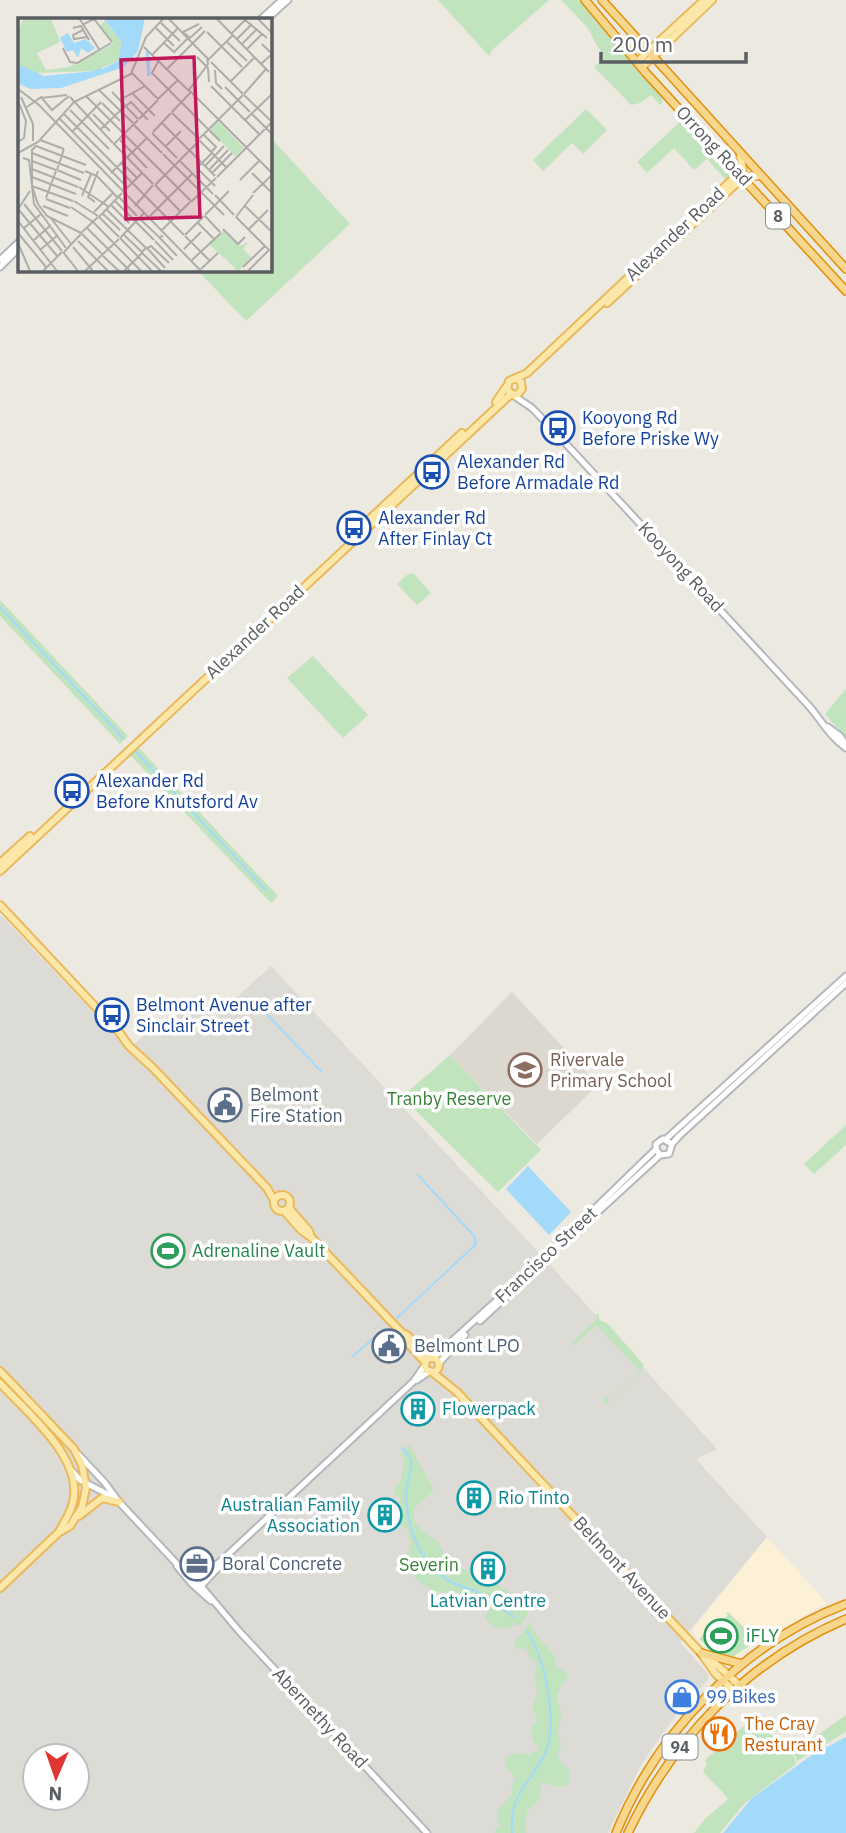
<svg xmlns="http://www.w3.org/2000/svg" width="846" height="1833" font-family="'IBM Plex Sans',sans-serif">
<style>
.commercial{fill:#fcf1d6}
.industrial{fill:#dddbd6;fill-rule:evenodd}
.education{fill:#dcd8cf}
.green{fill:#c1e3be}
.water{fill:#a3dafa}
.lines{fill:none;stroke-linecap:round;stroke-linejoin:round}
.stream{stroke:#a3dafa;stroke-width:2}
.minor-casing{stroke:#b4b7bb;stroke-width:9}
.major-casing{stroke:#eab95d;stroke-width:10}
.highway-casing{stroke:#e2910b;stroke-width:10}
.minor{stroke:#fff;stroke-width:5}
.major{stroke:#fbe8a8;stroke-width:6}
.highway{stroke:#f7d68d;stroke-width:7}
.labels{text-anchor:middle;stroke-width:7;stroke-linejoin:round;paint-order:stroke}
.shield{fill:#fff;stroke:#8c8e90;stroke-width:2}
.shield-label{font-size:16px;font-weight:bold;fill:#5a5e61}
.street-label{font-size:18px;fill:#5a5e61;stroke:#fff}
.transit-label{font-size:18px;fill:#164399;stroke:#fff;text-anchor:start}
.education-label{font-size:18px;fill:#785e54;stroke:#fff;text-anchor:start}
.service-label{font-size:18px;fill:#4e5e75;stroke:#fff;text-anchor:start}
.park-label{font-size:18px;fill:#3a8239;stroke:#fff}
.leisure-label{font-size:18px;fill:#27864d;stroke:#fff;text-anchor:start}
.culture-label{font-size:18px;fill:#0d838f;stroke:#fff;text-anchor:start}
.shop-label{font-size:18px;fill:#366cbe;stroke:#fff;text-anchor:start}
.food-label{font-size:18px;fill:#c56008;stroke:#fff;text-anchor:start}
.inset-river{fill:none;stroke:#a3dafa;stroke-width:3.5}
.inset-road{fill:none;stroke:#aeadaa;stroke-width:2}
.view{fill:#c2185b;fill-opacity:0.15;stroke:#c2185b;stroke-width:3.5}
.inset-edge{fill:none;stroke:#5a5e61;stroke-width:3.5}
</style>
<rect width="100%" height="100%" fill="#ece9e1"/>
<!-- commercial -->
<path class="commercial" d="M767,1537L827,1603L759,1641L735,1659L726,1658L711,1651L699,1641L692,1630Z"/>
<!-- industrial -->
<path class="industrial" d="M0,914L128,1049L193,996L214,1018L271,966L542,1256L717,1449L696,1459L767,1537L680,1642L708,1674V1680L680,1710L652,1748L638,1771L608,1833H0ZM35,1756H77V1798H35Z"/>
<!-- education -->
<path class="education" d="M512,992L598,1085L537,1144L450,1055Z"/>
<!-- green -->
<path class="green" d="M438,0H549L493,49L489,56Z
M561,0H581L663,96L662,104L660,105L651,95L640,103L631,105L594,67L604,58L587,27Z
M586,109L607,130L583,154L572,143L543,171L533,160Z
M682,120L728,170L730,177L727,181L707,159L694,170L674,148L647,173L637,162Z
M270,137L350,224L246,321L197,270H270Z
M413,573L431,593L417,605L397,584L407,575Z
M0,600L128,736L120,744L0,616Z
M313,656L368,715L343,738L287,678Z
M846,689V738L825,714Z
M138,747L278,896L271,903L130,755Z
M450,1055L541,1150L498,1192L402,1097Z
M846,1125V1145L814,1174L804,1164Z
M599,1314V1320L607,1323L644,1365L639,1374L605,1405L603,1401L605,1396L610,1400L640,1371L596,1325L575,1345L572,1342L597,1319L595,1315Z
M409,1444L434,1490C428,1497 413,1505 414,1515C414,1529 427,1532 435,1539C440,1543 438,1542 441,1548C447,1560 458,1569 470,1571L475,1577L496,1584L529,1605L530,1610L521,1626L516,1624C504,1633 494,1630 485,1618L489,1605L470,1606L453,1593L436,1592L427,1587L417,1580L404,1565L411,1543L407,1528L399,1525L401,1524L400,1499L393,1491L401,1480L404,1460L400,1454Z
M728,1612L751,1634L743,1639L745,1642L754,1638L757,1641L731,1658L712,1650L699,1639L713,1625L716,1627L728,1615L726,1613Z
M530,1623L538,1637L553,1653L557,1667L566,1672L568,1677L562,1684L556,1698C562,1709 563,1720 557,1731L562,1745L557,1754L561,1762L569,1771V1783C561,1789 553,1787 544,1782L541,1784L540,1799L527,1812L525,1822L526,1833H495V1829L500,1825L497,1822L498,1809L512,1794L511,1788L515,1780L514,1775L505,1767V1759L514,1753L528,1755L537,1751V1745C531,1741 532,1733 531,1726L538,1720L532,1707L537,1696L535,1673L537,1666L534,1660L530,1658L526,1649L516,1648L514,1643Z
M846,1715V1732L797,1761L794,1752Z
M752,1719L793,1753L796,1764L745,1803L720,1833H694L705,1819L728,1799C720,1787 711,1783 703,1771L707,1764L705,1760Z"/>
<!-- water -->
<path class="water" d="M528,1166L571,1212L549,1235L506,1189Z
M846,1737V1833H723L752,1798L812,1755Z"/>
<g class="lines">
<!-- stream -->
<path class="stream" d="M0,607L123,738
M136,752L266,890
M260,1007L321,1071
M397,1318L476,1244L474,1236L418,1175
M352,1357L384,1329
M402,1448L411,1459C412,1471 406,1483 406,1496C408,1532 420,1565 453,1583C463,1588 474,1589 483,1595C494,1601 504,1610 514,1617
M512,1833C509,1792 532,1783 546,1751C558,1724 545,1655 527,1632"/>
<defs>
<path id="minor" d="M261,19L282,0
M267,19L288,0
M0,260L19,242
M0,267L19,248
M513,395L532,408L556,433L809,706C821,720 831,738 846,748
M828,727L840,736L846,745
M666,1139L846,976
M672,1144L663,1139L656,1144V1149L660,1155L669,1154L672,1144L679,1136L846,983
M562,1245L660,1155
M480,1321L519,1285
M433,1358L549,1253L656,1149
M439,1363L465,1335
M417,1380L430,1371
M78,1454L105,1483L119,1502L177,1564L201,1586L239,1631L427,1833
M72,1471L80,1480L113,1497
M177,1566L192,1584L211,1601
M192,1584L222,1560L414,1381L425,1365
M200,1587L218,1568L222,1560"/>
<path id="major" d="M637,62L704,0
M642,67L712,0
M607,303L739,181L743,170L740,153
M517,379L521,382L522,389L518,394L513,395L507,389L509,381L527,373L735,177L761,176
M496,402L506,387
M360,528L462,433
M0,863L30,836
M0,871L511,394
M0,905L119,1032L129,1046L153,1068L267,1188L274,1200
M274 1203a8 8 0 1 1 16 0a8 8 0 1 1-16 0Z
M289,1208L309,1231L311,1237
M284,1211L301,1230L312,1238L402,1333L403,1338L425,1362
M402,1333L407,1335L430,1358
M425 1365a7 7 0 1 1 14 0a7 7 0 1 1-14 0Z
M0,1371L74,1449L82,1465L86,1488L82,1507L70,1526L58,1533L0,1588
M432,1372L457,1392L701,1653L715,1673L733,1690
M0,1383C27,1413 84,1458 73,1502C71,1513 64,1522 59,1532
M79,1516L102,1498L119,1502
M707,1656L739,1685"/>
<path id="highway" d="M585,0L646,73L846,291
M602,0L846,269
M701,1653L742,1664
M616,1833C657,1732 743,1643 846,1604
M628,1833C673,1738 749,1660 846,1619"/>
</defs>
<!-- minor casing -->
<use href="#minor" class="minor-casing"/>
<!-- major casing -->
<use href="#major" class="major-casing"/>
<!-- highway casing -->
<use href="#highway" class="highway-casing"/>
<!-- minor -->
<use href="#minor" class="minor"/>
<!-- major -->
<use href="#major" class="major"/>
<!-- highway -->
<use href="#highway" class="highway"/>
</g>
<!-- icons -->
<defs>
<symbol id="bus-ring" viewBox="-11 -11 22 22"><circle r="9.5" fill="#fff" stroke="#1a4fb4" stroke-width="1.5"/><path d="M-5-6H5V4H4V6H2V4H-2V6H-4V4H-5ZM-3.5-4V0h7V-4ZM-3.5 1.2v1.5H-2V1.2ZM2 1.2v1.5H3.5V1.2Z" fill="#1a4fb4"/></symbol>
<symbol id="school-ring" viewBox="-11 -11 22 22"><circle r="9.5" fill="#fff" stroke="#8d6e63" stroke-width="1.5"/><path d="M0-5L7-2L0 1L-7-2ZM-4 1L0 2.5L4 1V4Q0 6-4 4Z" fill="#8d6e63"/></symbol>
<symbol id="civic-ring" viewBox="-11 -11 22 22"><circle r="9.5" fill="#fff" stroke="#5c6f8a" stroke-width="1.5"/><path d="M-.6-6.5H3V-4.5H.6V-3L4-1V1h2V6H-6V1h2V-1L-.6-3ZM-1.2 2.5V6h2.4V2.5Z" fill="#5c6f8a"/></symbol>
<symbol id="stadium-ring" viewBox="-11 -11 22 22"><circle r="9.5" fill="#fff" stroke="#2e9e5b" stroke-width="1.5"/><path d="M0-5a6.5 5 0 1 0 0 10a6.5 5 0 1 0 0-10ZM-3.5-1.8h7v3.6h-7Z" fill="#2e9e5b"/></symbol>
<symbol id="building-ring" viewBox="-11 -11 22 22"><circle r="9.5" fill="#fff" stroke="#0f9aa8" stroke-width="1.5"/><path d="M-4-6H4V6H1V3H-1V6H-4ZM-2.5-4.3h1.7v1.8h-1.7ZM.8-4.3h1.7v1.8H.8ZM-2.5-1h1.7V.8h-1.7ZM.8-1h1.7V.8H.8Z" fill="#0f9aa8"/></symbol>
<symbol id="office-ring" viewBox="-11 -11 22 22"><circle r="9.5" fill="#fff" stroke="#5c6f8a" stroke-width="1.5"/><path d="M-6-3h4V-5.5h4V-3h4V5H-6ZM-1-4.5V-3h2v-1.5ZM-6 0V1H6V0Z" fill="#5c6f8a"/></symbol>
<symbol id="shop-ring" viewBox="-11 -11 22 22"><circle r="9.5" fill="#fff" stroke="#3f7fe0" stroke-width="1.5"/><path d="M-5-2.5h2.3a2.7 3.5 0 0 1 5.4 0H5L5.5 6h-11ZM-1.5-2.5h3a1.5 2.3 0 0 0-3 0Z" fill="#3f7fe0"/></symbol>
<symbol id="restaurant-ring" viewBox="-11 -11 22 22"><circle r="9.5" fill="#fff" stroke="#e8710a" stroke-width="1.5"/><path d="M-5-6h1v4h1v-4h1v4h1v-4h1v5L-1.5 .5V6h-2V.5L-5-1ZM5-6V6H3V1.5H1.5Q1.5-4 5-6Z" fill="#e8710a"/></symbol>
</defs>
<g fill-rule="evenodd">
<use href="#bus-ring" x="539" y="409" width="38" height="38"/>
<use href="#bus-ring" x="413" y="453" width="38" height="38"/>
<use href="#bus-ring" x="335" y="509" width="38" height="38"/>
<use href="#bus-ring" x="53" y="772" width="38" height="38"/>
<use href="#bus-ring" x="93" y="996" width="38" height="38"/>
<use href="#school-ring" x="506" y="1051" width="38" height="38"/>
<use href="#civic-ring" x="206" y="1086" width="38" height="38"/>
<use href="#stadium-ring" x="149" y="1232" width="38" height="38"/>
<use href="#civic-ring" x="370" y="1327" width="38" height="38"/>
<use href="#building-ring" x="399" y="1390" width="38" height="38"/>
<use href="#building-ring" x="455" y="1479" width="38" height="38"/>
<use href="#building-ring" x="366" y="1496" width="38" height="38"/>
<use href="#office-ring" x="178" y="1545" width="38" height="38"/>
<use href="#building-ring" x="469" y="1550" width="38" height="38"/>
<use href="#stadium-ring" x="702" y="1617" width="38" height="38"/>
<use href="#shop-ring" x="663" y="1678" width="38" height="38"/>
<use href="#restaurant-ring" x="700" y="1715" width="38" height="38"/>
</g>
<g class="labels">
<!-- shield labels -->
<g class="shield">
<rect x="766" y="203.5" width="24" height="25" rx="5"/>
<rect x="662.5" y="1734.5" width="35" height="25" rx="5"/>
</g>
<g class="shield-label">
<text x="778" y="222">8</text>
<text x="680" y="1753">94</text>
</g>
<!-- street labels -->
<g class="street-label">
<text transform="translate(714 146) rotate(47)" y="6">Orrong Road</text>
<text transform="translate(675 234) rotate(-43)" y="6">Alexander Road</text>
<text transform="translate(681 567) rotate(47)" y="6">Kooyong Road</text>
<text transform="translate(255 632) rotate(-43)" y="6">Alexander Road</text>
<text transform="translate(546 1255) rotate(-43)" y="6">Francisco Street</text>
<text transform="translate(622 1568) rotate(47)" y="6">Belmont Avenue</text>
<text transform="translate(320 1718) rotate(47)" y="6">Abernethy Road</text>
</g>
<!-- transit labels -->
<g class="transit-label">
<text x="582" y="424">Kooyong Rd<tspan x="582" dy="21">Before Priske Wy</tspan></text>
<text x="457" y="468">Alexander Rd<tspan x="457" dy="21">Before Armadale Rd</tspan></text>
<text x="378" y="524">Alexander Rd<tspan x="378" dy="21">After Finlay Ct</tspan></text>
<text x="96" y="787">Alexander Rd<tspan x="96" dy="21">Before Knutsford Av</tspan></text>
<text x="136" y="1011">Belmont Avenue after<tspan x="136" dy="21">Sinclair Street</tspan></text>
</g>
<!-- education labels -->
<g class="education-label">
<text x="550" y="1066">Rivervale<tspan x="550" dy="21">Primary School</tspan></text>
</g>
<!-- service labels -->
<g class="service-label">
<text x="250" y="1101">Belmont<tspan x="250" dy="21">Fire Station</tspan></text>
<text x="414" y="1352">Belmont LPO</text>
<text x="222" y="1570">Boral Concrete</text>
</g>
<!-- park labels -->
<g class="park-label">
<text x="449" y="1105">Tranby Reserve</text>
<text x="429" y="1571">Severin</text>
</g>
<!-- leisure labels -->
<g class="leisure-label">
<text x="192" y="1257">Adrenaline Vault</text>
<text x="746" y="1642">iFLY</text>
</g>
<!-- culture labels -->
<g class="culture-label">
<text x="442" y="1415">Flowerpack</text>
<text x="498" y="1504">Rio Tinto</text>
<text x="360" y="1511" text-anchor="end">Australian Family<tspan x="360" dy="21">Association</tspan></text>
<text x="488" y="1607" text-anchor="middle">Latvian Centre</text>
</g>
<!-- shop labels -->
<g class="shop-label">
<text x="706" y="1703">99 Bikes</text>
</g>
<!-- food labels -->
<g class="food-label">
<text x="744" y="1730">The Cray<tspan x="744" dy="21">Resturant</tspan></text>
</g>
</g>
<!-- overview -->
<g transform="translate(18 18)">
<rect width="254" height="254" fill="#ece9e1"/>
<path d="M6,0H32L40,18L42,24L19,35L28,52L51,49L95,26L82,7L87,3L104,24L105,35L99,43L76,53L15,55L0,46V13ZM200,103L226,130L217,138L192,112ZM206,212L222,228L231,223L225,231L234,240L220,253L191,226Z" fill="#c1e3be"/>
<path d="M85,0H127L120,33L106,49L43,70L12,71L0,65V46L26,58L76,53L82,50L76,45L84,51L100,43L104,24ZM50,15L56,25L68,21L77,30L70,35L63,30L60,40L55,32L49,34L42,20Z" fill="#a3dafa"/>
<path class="inset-river" d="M129,33L131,58"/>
<path class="inset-road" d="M61,0L81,31M150,0L189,40M198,0L251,54M239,0L254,15M227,2L249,20M143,5L162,23M66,6L76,1L94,24M181,6L165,14L172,20L184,9M55,10L63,8L71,22M138,10L156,28M65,12L55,17L56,21L69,19M189,14L224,49M213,16L228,1M219,21L234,6M209,24L229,43M146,25L156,34L170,20M224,26L239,11M126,29L171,73M45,30L52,44L59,45L93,25M229,31L244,16M135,36L160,10M179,39L190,50L191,64M189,39L190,46L171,72L254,155M141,42L134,55L202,123M190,42L215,17M193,44L225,76M243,46L254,36L244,26M149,51L187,13M197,52L198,65L204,71M113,54L140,81M213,63L236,40M193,68L241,116M207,69L232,94M0,71L21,87L183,253M81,72L115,105M94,74L120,101M114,75L137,98M226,76L248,51M226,77L253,103M68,78L173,183M3,79L15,106V123M52,79L95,125M23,80L49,77M140,81L160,62M102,82L127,68M0,83L8,103L6,120L0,124M84,85L102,103M108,88L113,84L130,102M9,89L23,79L34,92L51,78M52,92L91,131M154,94L173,74M154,95L181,121M46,96L166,217M75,96L92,113M234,96L254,116M42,101L110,170M121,101L140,82M120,102L96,126L135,166M227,102L254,76M144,105L197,158M116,107L144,135M82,112L107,88M54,114L83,84M135,114L153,95M134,115L159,140M186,117L198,129L193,134M181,121L225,77M22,122L46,131M102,122L129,150M181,122L208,149M148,128L163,113M0,135L20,124L56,84L113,56L128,19L146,0M14,135L66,155M145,136L182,173M5,140L11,142L16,186L48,230M14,143L38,152M162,143L195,176M104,145L119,160M187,148L206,128M179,150L194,135M14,151L60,169M180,151L197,168M39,152L63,162M39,152L46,131M191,152L210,132M67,153L79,158L100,180M93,155L129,120M194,155L214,135M234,155L254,175M14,159L58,176M199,159L254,104M222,162L242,142M137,167L162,193M137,167L181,123M14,168L55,183M61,169L91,189M108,171L124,155M183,174L206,197M235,175L254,157M197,177L216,197M64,178L73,156M101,179L119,198M28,180L38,153M28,181L52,190M56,183L80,198M97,183L136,222M77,184L70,179L80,153M173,184L198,160M6,186L44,233M93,187L111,205M226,187L254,214M25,188L50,198M117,188L135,167M53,189L75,204M0,191L40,239M0,191L12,173M88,191L128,230L124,234M76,194L95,175M84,195L102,212M187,197L211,173M132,198L175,155M187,198L202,214M32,199L53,226M81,199L101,219M81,199L104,175M218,199L251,232L230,253M218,199L235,177M121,200L140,218M0,203L39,253M75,204L123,253M180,205L196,221M6,210L23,196M69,210L112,253M205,211L220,226L227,219M231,211L250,192M144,212L172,184M0,215L28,249M63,215L29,198L20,186L14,168V132L18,128L68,147M63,215L80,199M64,216L84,236M106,217L124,234M167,217L186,198M145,218L141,219L159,238M167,218L192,243M102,220L134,253M102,220L126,195M16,222L33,207M60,223L90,253M137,223L155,242M0,225L12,253M55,229L75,253M23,231L40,217M166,231L183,214M45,234L60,253M46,234L63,216M85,236L101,221M85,238L101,253M174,242L203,215M225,249L247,228M147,250L129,230L133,228L151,245M183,251L200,235M25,253L44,234M67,253L85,236M106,253L124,235L143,253"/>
<path class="view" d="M176,39L182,199L108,201L103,42Z"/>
<rect width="254" height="254" class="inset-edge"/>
</g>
<!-- north arrow -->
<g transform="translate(56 1777) rotate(182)"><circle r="33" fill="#ffffff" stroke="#bdbfc0" stroke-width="2"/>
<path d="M0-5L12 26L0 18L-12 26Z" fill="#e03633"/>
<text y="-10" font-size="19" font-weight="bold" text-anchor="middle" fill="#5a5e61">N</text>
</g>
<!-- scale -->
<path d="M601 52v10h145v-10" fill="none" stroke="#5a5e61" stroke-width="3.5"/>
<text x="612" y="52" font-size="21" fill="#5a5e61" stroke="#ffffff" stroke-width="5" paint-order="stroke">200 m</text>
</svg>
